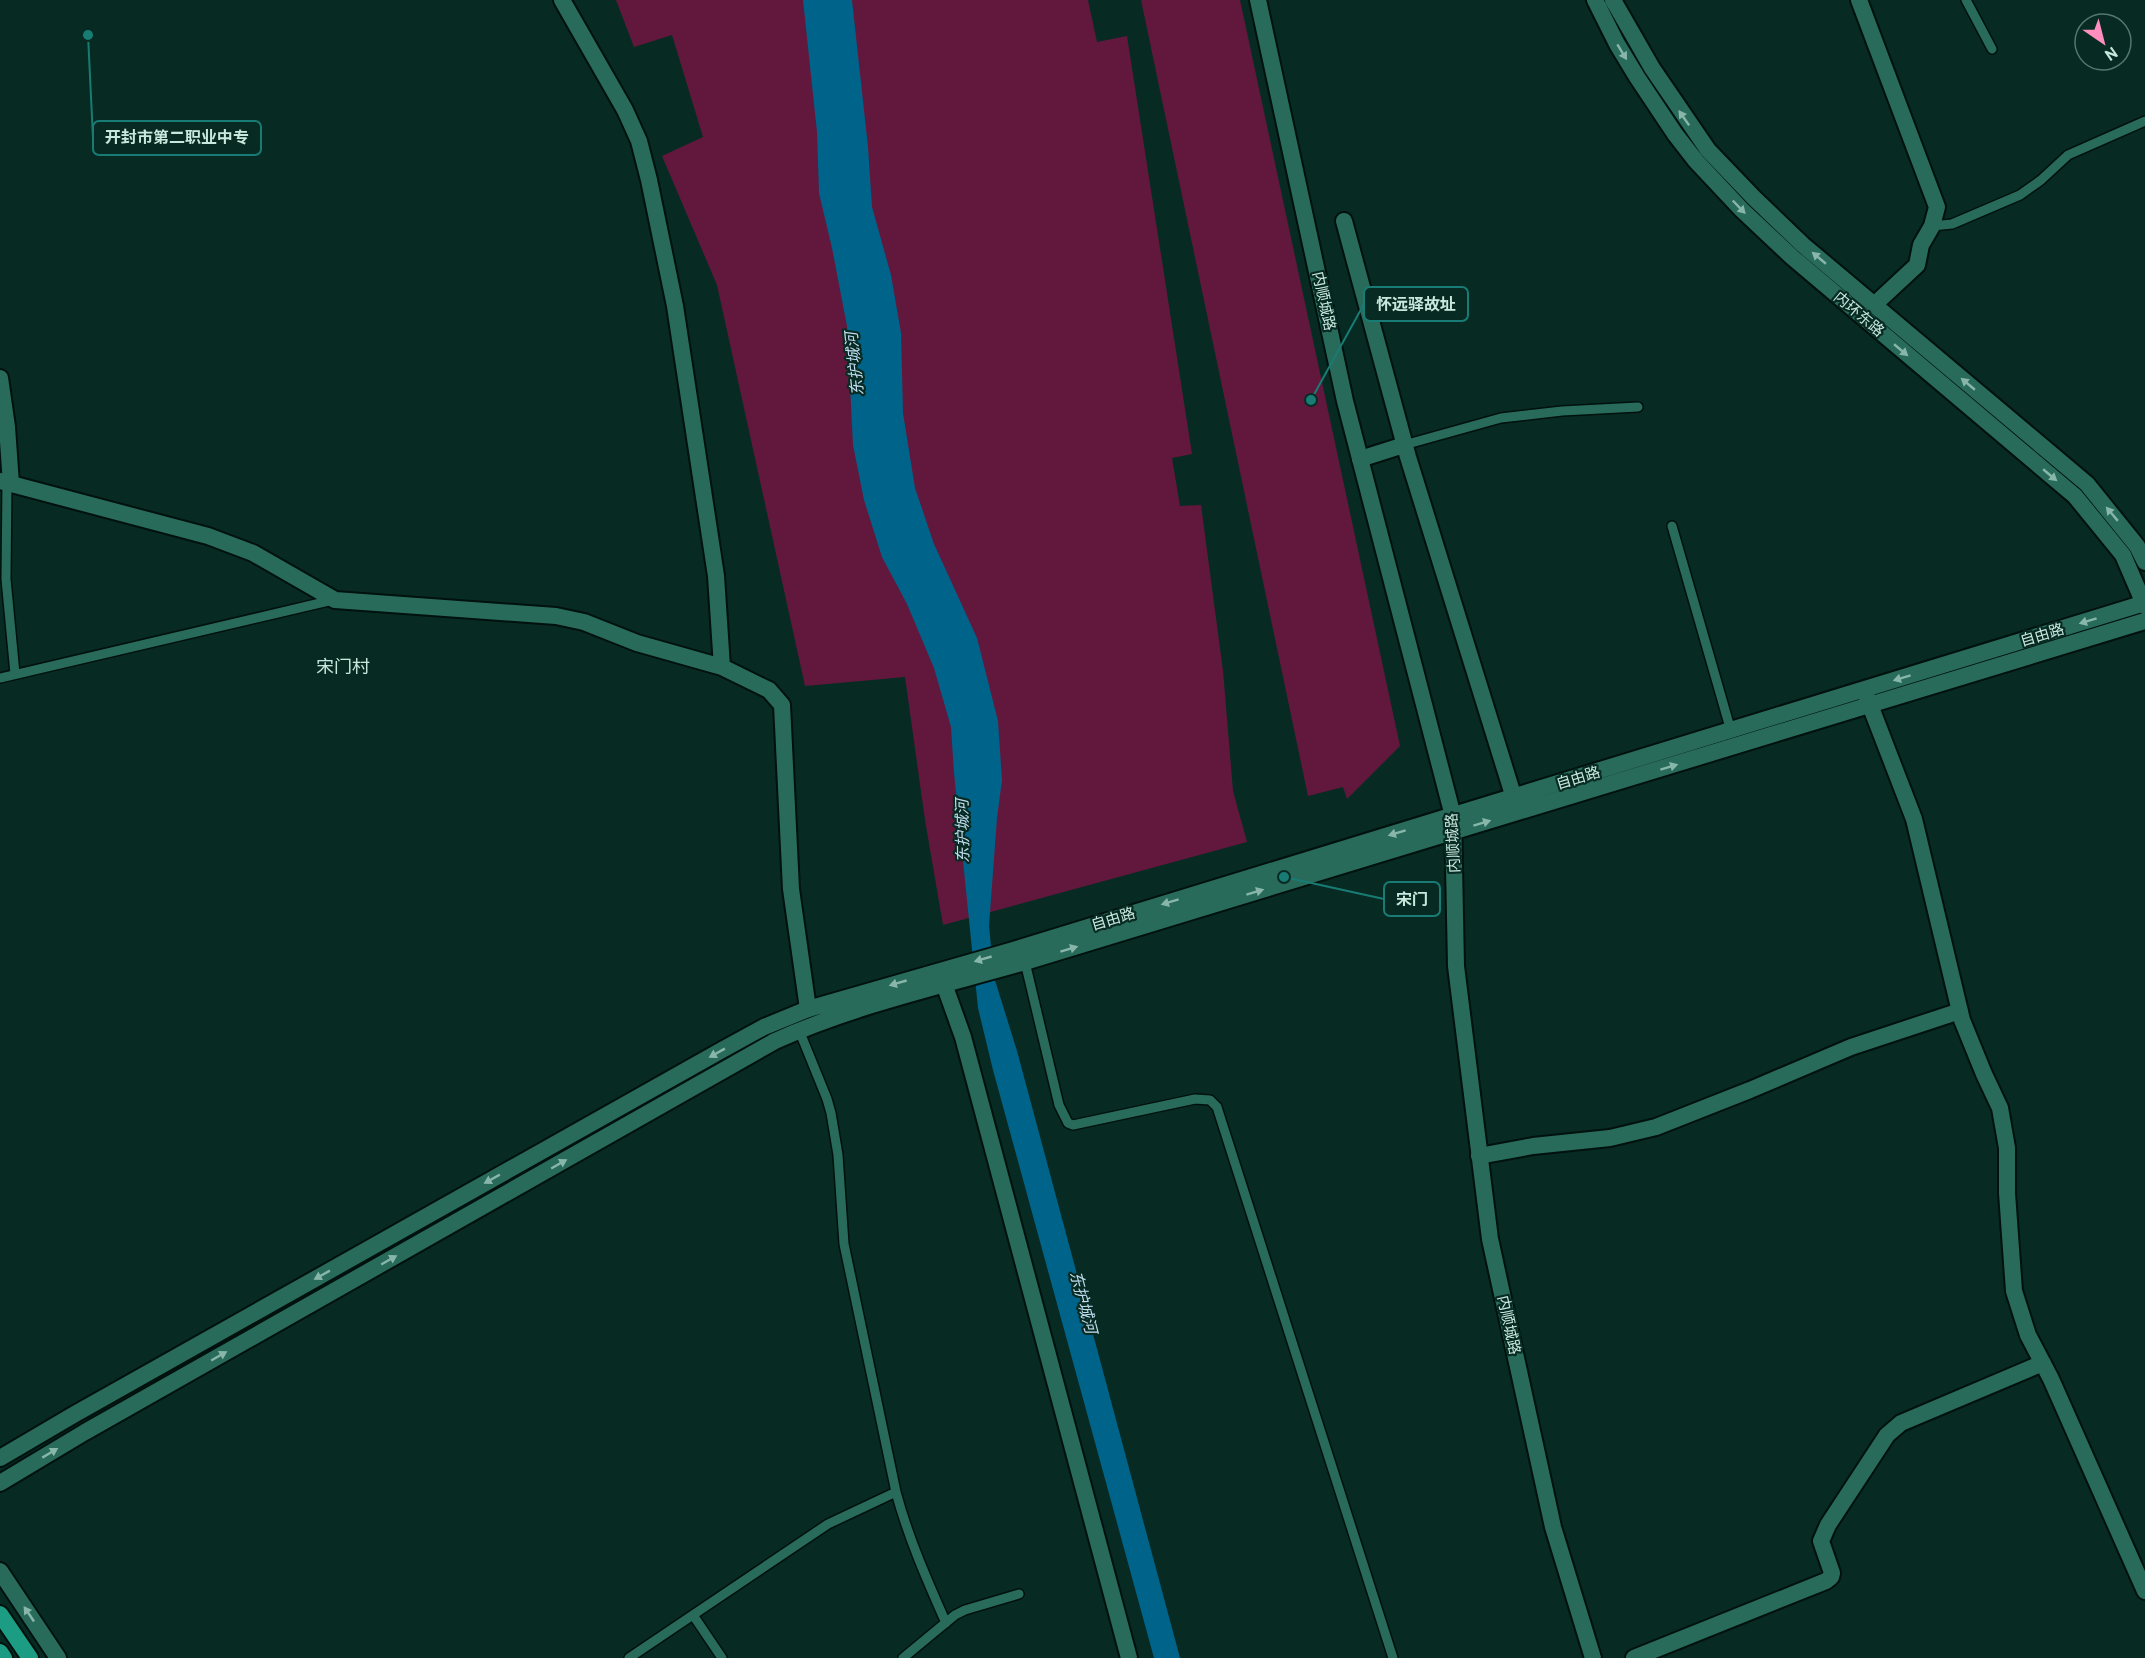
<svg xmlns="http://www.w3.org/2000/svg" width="2145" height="1658" font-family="Overpass,'Noto Sans SC',sans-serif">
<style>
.green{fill:#62183d}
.water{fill:#00638a}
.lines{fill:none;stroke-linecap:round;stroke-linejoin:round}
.service-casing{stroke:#01110d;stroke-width:12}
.minor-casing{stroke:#01110d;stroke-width:20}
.tertiary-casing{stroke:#01110d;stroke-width:20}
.primary-casing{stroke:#01110d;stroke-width:20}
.service{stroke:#286b5a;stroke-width:9}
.minor{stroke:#286b5a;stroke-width:16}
.tertiary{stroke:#286b5a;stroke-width:16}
.primary{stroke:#1c9d83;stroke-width:16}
.oneway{fill:#88b6a9}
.labels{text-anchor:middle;stroke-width:4.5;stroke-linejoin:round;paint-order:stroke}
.street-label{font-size:15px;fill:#c8e8dd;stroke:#072b23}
.water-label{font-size:16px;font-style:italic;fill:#c0ddef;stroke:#072b23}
.quarter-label{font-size:18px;fill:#c8e8dd;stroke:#072b23}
.leader{fill:none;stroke:#187c74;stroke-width:2}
.callout-dot{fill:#187c74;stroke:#072b23;stroke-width:2}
.callout{fill:#072b23;stroke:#187c74;stroke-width:2}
.callout-label{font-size:16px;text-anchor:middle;font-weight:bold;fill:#c8e8dd}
</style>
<rect width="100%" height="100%" fill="#072b23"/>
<!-- green -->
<path class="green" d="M616,0H1088L1097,42L1127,36L1192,454L1172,458L1180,506L1201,505L1223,671L1233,791L1247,842L943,925L925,820L905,677L805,686L717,285L662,156L703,137L672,35L634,47Z
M1141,0H1240L1400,746L1347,799L1343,787L1308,796Z"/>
<!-- water -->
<path class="water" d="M803,0H852L868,147L872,207L891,275L901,333L903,413L915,488L934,544L977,638L998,721L1002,780L997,818L989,926L994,977L1017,1051L1180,1658H1154L993,1070L978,1008L954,773L951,727L934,668L907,604L882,557L864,500L853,445L847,326L832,248L819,193L817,132Z"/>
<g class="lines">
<defs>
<path id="service" d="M1966,0L1992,49
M1932,226L1952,224L2020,195L2041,180L2068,155L2145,121
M1404,445L1501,418L1562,411L1638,407
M7,483L6,579L15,674
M1672,526L1731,731
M0,678L333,600
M1025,962L1059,1105L1068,1123L1073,1125L1195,1099L1210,1100L1217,1107L1393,1658
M799,1030L827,1099L831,1113L838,1155L844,1244L896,1492C908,1537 927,1580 946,1623
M693,1615L722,1658
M629,1658L828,1524L896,1492
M903,1658L955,1615L965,1610L1019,1594"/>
<path id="minor" d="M562,0L625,110L639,141L649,180L675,306L716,576L722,667
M1859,0L1937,207L1932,226L1921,245L1917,265L1874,305
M1344,221L1408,457L1514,798
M0,378L7,427L11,484
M1360,459L1404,445
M0,481L208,536L253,553L335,600L556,616L584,622L637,643L722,667L769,690L782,705L791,889L808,1009
M1865,692L1914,819L1962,1020L1984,1074L2000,1108L2007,1148V1193L2014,1291L2028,1335L2051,1379L2145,1591
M944,984L963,1037L1129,1658
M1479,1156L1533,1146L1610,1138L1656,1127L1750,1090L1851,1047L1960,1011
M0,1571L58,1658
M1634,1658L1826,1581L1831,1577L1832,1573L1821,1541L1828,1525L1887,1435L1901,1423L2043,1363"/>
<path id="tertiary" d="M1258,0L1345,401L1453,816L1456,966L1490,1239L1553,1527L1593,1658
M1595,0L1617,44L1637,77L1675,134L1696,161L1742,210L1792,257L2075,496L2123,555L2145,606
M1613,0L1652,68L1708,150L1754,198L1803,245L2087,484L2137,546L2145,562
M0,1458L75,1414L722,1050L764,1027L808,1009L1010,951L2145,603
M0,1483L85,1432L775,1041C855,1005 941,986 1025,962L2145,621"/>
<path id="primary" d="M0,1614L30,1658
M0,1652L4,1658"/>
</defs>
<!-- service casing -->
<use href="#service" class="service-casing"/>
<!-- minor casing -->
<use href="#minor" class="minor-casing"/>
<!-- tertiary casing -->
<use href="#tertiary" class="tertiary-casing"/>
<!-- primary casing -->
<use href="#primary" class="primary-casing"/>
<!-- service -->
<use href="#service" class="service"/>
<!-- minor -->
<use href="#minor" class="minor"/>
<!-- tertiary -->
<use href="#tertiary" class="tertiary"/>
<!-- primary -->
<use href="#primary" class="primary"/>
</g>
<!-- one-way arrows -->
<defs><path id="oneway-solid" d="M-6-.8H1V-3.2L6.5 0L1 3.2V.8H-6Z" transform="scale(1.5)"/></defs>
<g class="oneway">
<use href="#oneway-solid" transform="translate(1622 52) rotate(59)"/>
<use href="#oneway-solid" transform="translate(1684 118) rotate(-125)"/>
<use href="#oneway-solid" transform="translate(1739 207) rotate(46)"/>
<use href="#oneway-solid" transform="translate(1819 258) rotate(-140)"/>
<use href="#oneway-solid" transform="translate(1901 350) rotate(40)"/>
<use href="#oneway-solid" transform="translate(1968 384) rotate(-140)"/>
<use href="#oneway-solid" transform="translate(2050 475) rotate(40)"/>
<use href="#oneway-solid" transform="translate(2112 514) rotate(-130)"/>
<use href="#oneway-solid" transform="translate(2088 621) rotate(163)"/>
<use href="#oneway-solid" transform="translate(1902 678) rotate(163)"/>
<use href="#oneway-solid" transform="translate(1669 767) rotate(-17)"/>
<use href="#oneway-solid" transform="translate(1482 823) rotate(-17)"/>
<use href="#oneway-solid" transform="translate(1397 833) rotate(163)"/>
<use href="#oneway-solid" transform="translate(1255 892) rotate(-17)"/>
<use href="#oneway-solid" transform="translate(1170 902) rotate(163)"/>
<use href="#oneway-solid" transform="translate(1069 949) rotate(-17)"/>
<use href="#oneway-solid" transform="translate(983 959) rotate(164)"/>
<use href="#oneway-solid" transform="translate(898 983) rotate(164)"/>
<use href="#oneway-solid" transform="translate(717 1053) rotate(151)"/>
<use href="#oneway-solid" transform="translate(559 1164) rotate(-30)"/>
<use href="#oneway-solid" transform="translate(492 1179) rotate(151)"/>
<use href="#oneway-solid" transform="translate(389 1260) rotate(-30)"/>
<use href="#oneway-solid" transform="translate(322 1275) rotate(151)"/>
<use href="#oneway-solid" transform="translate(219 1356) rotate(-30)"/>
<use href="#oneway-solid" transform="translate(50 1453) rotate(-31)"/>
<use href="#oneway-solid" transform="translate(29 1614) rotate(-124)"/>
</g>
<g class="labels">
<!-- street labels -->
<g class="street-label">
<text transform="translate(1324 301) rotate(78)" y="5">内顺城路</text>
<text transform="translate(1859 314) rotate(40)" y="5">内环东路</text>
<text transform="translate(2042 635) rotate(-17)" y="5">自由路</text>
<text transform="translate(1578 778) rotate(-17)" y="5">自由路</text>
<text transform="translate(1453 843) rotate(-93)" y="5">内顺城路</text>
<text transform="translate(1113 919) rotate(-17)" y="5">自由路</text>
<text transform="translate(1509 1325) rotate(78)" y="5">内顺城路</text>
</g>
<!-- water labels -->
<g class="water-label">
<text transform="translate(854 364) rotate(-96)" y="6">东护城河</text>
<text transform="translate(962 831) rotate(-91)" y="6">东护城河</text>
<text transform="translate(1084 1302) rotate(75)" y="6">东护城河</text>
</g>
<!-- quarter labels -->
<g class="quarter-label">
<text x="343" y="673">宋门村</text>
</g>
</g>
<!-- callouts -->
<path class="leader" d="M88 35L93 138M1311 400L1364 304M1284 877L1384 899"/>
<g class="callout-dot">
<circle cx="88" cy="35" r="6"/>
<circle cx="1311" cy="400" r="6"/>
<circle cx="1284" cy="877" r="6"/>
</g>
<g class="callout">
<rect x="93" y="121" width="168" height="34" rx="6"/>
<rect x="1364" y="287" width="104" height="34" rx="6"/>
<rect x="1384" y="882" width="56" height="34" rx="6"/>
</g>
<g class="callout-label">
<text x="177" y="143">开封市第二职业中专</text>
<text x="1416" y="310">怀远驿故址</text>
<text x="1412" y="905">宋门</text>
</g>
<!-- north arrow -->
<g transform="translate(2103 42) rotate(145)"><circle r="28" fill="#072b23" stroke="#54776d" stroke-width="1.5"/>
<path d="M0-4.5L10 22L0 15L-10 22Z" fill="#fe8ebd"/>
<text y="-9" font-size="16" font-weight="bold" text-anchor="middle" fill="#c8e8dd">N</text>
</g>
</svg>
